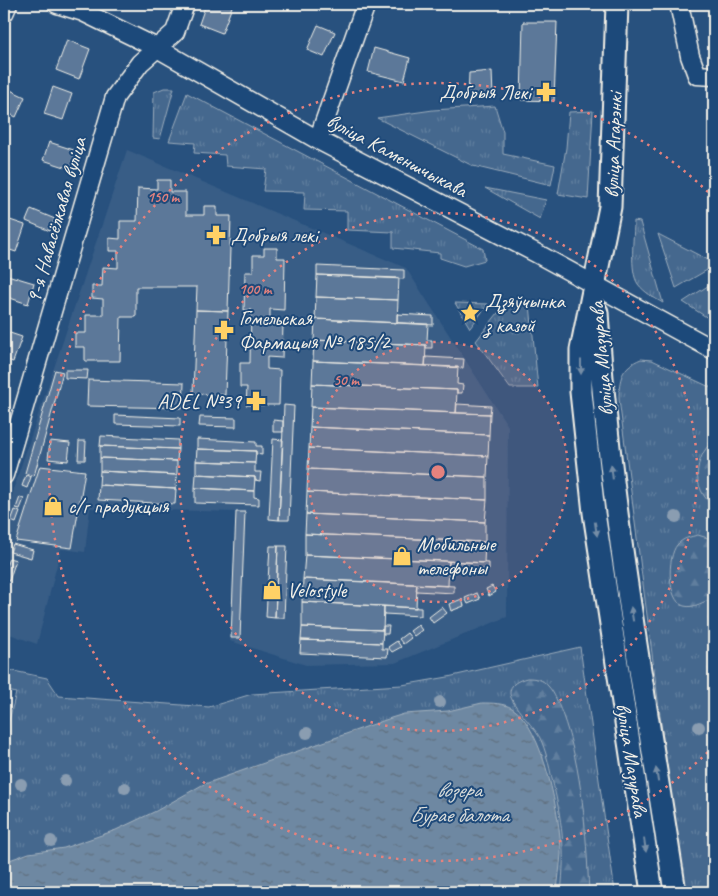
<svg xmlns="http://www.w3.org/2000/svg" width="718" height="896" font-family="Caveat,sans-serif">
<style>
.built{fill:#375d86}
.grass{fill:url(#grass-tufts);stroke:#9cacbb}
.forest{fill:url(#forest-firs);stroke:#9cacbb}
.water{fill:url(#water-ripples);stroke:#a4b2be}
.building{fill:#5b7899;stroke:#f4f1e8}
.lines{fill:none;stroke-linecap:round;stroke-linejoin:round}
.minor-casing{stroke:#f4f1e8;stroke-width:21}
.major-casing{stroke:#f4f1e8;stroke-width:25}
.minor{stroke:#1f4a7a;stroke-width:18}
.major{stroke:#1f4a7a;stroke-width:21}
.tree{fill:#8a9db1}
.oneway{fill:#748da6}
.ring{fill:none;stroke:#e4827e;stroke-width:2.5;stroke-dasharray:2.5 5}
.labels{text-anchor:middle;stroke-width:4;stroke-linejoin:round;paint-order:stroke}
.poi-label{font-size:21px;fill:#f4f1e8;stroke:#1f4a7a;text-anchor:start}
.street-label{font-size:21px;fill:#f4f1e8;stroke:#1f4a7a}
.water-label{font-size:22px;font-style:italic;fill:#d9dcda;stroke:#1f4a7a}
.centre{fill:#e4827e;stroke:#1f4a7a;stroke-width:2.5}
.ring-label{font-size:15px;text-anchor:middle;font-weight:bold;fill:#e4827e;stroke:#1f4a7a;stroke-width:4;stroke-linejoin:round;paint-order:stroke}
</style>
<defs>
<pattern id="grass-tufts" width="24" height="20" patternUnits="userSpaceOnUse" patternTransform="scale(1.25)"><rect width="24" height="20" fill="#45688e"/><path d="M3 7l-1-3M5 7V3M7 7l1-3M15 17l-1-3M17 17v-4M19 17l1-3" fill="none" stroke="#607e9e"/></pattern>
<pattern id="forest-firs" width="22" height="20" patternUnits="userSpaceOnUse" patternTransform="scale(1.25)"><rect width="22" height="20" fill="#45688e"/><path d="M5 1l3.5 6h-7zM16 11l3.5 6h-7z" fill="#607e9e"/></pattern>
<pattern id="water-ripples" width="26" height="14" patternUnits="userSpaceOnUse" patternTransform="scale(1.25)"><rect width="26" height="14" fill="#6e88a2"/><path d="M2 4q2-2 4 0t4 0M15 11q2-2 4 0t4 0" fill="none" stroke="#5f6e7d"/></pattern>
</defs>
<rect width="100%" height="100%" fill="#28517e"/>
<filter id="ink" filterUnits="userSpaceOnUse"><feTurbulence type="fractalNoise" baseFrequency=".02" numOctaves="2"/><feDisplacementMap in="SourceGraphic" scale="10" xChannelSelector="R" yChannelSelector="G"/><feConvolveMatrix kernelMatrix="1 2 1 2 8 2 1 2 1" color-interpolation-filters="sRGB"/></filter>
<g filter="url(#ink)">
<!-- built -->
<path class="built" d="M127,150L406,268L508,426L507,617L395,663L306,665L230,641L236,512L90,508L85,552L61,549L37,644L4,632V530L15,484Z"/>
<!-- grass -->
<path class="grass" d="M164,88H174L160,139L153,138L154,92Z
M187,93L483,249L485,260L464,266L440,258V253L393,248V232L347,230V211L304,210L305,192L263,191L266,169L226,166L225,155L194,153L195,143L169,141Z
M495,106L503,132V154L555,165L551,185L473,166L377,118L433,110Z
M593,111L588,199L558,194L566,148L569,112Z
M485,188L546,200L540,219Z
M634,221L640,222L663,303C654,298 644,292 638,284C629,271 634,237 634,221Z
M658,234L714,263V266L676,288Z
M714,282V322L683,302Z
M455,303L488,304L470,328Z
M505,304H530L538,388H510L476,341Z
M641,359L652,360L714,389V892H685L662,731L619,399C619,379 621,367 641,359Z
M580,647L615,892H4V740L16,693L4,690V669L47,678L59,696L209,707L252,694L402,685L448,677Z"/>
<!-- forest -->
<path class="forest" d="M714,439V507C691,487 693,460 714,439Z
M698,535L714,540V599C704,600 695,609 684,606C667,601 667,557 677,545C683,538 690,537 698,535Z
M527,678C535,678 543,679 548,686C555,693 558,704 562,713C583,770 586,832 589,892H561C566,850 562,820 552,779C549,765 546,751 540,738C533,725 512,706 510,694C509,684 519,680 527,678Z"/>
<!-- water -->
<path class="water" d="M482,703C492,703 503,703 512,708C543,726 561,820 561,854C560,867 558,880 557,892H4V862L29,853L64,848L116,830L156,811L202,785L391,718L404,714L448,711Z"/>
<!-- building -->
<path class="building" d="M206,4H233L222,33L199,24Z
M711,5H714V38H710Z
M523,22H557L554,101L521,100Z
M318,25L335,32L324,57L307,50Z
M67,40L90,49L79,79L56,70Z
M374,48L410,58L404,81L368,72Z
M492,71L493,97L468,99L469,73Z
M4,87L25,97L16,117L4,111Z
M53,87L72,94L63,120L44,114Z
M49,142L77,151L71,169L43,160Z
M157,180H170V192H186V215H204V206H217V216H231L228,311L196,310L197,287H136V317H121L120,361H85V347H75V333H86V315H103V299L92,298V286H102L103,267L118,268V251H109V238L120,239V221H137L138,188L157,189Z
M31,209L55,219L50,231L26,221Z
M4,218L25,225L16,252L4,248Z
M264,248H277V258H285L284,310L270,309V323L283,324L282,358L267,357V369L280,370L279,405H246L247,387H240V363H250L251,310H244L245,272H253V255H264Z
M317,266L404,270V279L317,275Z
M4,274L34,283L28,304L4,296Z
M317,275L399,278L398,300L316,297Z
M316,297L398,300L397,323L315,319Z
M196,310L228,311L225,395L193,394Z
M397,314L433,316V325L397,323Z
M315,319L428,324L427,340H432V348H426V345L314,340Z
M4,331L22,337L13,362L4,359Z
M314,340L426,345L425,366L313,361Z
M426,357L464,359L463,368L425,366Z
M313,361L458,367L457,384L463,385L462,393H457V390L312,384Z
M55,370L63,372L34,476L25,473Z
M65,370H88L87,379L65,378Z
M4,379L10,381L4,402Z
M88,380L184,383L183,408L87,406Z
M312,384L457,390L456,413L311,407Z
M457,404L491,406L490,414L456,413Z
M284,405L294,406L289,520H279Z
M311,407L490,414L489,435L310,427Z
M115,415L180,418V426L115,424Z
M200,417L236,418V427L199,426Z
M273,420L283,421V432H273Z
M310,427L489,435L488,456L309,448Z
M101,436L178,440V449L100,446Z
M197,439L256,442V446H262V455L256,454V451L197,449Z
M273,439L283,440L279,520L269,519Z
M50,441L70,443L68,461L48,459Z
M79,441H86L85,460H78Z
M100,446L178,449L177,461L100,458Z
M309,448L488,456L487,477L308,469Z
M197,449L256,451L255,463L196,461Z
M100,458L177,461V475L100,471Z
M196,461L255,463V472H261L260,481L255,480V477L196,474Z
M40,466L85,471L72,548L16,541Z
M308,469L487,477V500L307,492Z
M100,471L177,475L176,489L99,485Z
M196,474L255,477L254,491L195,488Z
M26,475L31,477L27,488L22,486Z
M99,485L176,489L175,504L98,500Z
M195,488L254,491V497L259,498V505L195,503Z
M307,492L487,500L485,522L306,514Z
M20,497L24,499L20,509L16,508Z
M15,510L20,512L16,523L11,521Z
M236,512H245L240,638H231Z
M306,514L485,522V542L305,534Z
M305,534L485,542L484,563L305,555Z
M13,544L33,550L31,558L10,552Z
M270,546H278L275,618L266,617Z
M278,546H287L284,618H275Z
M305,555L449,561L448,586L303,579Z
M9,558L16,560L9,581L4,580V572Z
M449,561L489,563V570L449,569Z
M303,579L417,584L416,608L302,602Z
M417,584L454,586V593L416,591Z
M492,586L496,592L489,596L486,589Z
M477,593L480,599L468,604L465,598Z
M462,599L464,606L451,611L449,604Z
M302,602L384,606L383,630L302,627Z
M384,606L421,608V616L384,614Z
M442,607L447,613L433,623L429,617Z
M418,625L422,630L414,636L410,631Z
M383,626H389L388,634H383Z
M302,627L383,630L382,643L301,640Z
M407,633L411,638L403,644L399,639Z
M301,640L382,643V649H388L387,657L300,653Z
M397,641L401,647L392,652L388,647Z"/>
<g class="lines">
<defs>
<path id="minor" d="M57,4L83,12L157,48L318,140L536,253L714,350
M679,4L690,56L697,75L714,76
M4,13L8,4
M318,140L366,4
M4,475L115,97L140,63L175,32L185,4"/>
<path id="major" d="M617,4L610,207L581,350V392L594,513L652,892
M597,312C609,507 646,700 675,892"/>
</defs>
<!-- minor casing -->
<use href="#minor" class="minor-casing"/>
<!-- major casing -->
<use href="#major" class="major-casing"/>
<!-- minor -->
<use href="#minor" class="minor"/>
<!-- major -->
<use href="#major" class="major"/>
</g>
<!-- trees -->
<g class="tree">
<circle cx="676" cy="517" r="6"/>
<circle cx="440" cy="702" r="6"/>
<circle cx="699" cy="727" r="6"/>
<circle cx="307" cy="733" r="6"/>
<circle cx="65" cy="781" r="6"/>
<circle cx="21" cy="784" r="6"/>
<circle cx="125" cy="788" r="6"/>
<circle cx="51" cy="841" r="6"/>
</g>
<!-- one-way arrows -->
<defs><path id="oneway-solid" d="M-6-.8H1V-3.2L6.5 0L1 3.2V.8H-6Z" transform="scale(1.25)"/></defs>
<g class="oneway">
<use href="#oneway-solid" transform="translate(581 367) rotate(90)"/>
<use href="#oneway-solid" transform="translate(612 472) rotate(-97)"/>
<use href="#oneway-solid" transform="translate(596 529) rotate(81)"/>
<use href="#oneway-solid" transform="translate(632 614) rotate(-99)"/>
<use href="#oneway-solid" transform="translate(657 775) rotate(-99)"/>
<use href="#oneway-solid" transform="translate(645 845) rotate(82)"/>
</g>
</g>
<!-- distance rings -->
<circle cx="438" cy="472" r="130" fill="#e4827e" fill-opacity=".12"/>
<g class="ring">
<circle cx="438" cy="472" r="130"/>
<circle cx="438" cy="472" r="259"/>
<path d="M713 747A389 389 0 1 1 713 197"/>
</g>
<!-- icons -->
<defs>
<symbol id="pharmacy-bare" viewBox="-9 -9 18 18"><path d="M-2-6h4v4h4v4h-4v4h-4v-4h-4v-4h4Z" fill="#ffd166" stroke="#1f4a7a" stroke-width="2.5" paint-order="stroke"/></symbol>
<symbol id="sight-bare" viewBox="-9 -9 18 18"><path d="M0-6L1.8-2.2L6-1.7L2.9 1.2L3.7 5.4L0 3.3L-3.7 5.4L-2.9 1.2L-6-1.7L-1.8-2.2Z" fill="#ffd166" stroke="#1f4a7a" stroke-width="2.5" paint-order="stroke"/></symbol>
<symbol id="shop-bare" viewBox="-9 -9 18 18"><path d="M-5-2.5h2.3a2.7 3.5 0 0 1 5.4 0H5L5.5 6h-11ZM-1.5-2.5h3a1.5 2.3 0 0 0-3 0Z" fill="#ffd166" stroke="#1f4a7a" stroke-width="2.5" paint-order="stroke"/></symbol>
</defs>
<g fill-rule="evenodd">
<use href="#pharmacy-bare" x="532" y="78" width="28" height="28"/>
<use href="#pharmacy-bare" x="202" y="221" width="28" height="28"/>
<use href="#sight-bare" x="456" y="299" width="28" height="28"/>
<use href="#pharmacy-bare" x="210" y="316" width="28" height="28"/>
<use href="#pharmacy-bare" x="242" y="387" width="28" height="28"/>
<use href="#shop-bare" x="39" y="492" width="28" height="28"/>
<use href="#shop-bare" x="388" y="542" width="28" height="28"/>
<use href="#shop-bare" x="258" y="576" width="28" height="28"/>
</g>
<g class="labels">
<!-- poi labels -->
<g class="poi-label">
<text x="531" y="99" text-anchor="end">Добрыя Лекі</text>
<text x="231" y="242">Добрыя лекі</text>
<text x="485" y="308">Дзяўчынка<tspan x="485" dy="24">з казой</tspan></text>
<text x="239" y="325">Гомельская<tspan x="239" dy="24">Фармацыя № 185/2</tspan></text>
<text x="241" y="408" text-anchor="end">ADEL №39</text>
<text x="68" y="513">с/г прадукцыя</text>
<text x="417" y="551">Мобильные<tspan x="417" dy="24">телефоны</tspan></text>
<text x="287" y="597">Velostyle</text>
</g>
<!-- street labels -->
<g class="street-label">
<text transform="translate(613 145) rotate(-88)" y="7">вуліца Агарэнкі</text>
<text transform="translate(397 155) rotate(28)" y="7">вуліца Каменшчыкава</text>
<text transform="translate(56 220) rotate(-74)" y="7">9-я Навасёлкавая вуліца</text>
<text transform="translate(601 359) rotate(-95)" y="7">вуліца Мазурава</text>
<text transform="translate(632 760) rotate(81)" y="7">вуліца Мазурава</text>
</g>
<!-- water labels -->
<g class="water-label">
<text x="459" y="797">возера<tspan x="459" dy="25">Бурае балота</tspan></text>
</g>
</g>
<circle cx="438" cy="472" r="8" class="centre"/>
<g class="ring-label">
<text x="163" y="202">150 m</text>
<text x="255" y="294">100 m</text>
<text x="346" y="385">50 m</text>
</g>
<!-- margin -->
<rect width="718" height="896" fill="none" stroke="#1f4a7a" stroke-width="20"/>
<rect x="10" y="10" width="698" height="876" fill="none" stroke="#f4f1e8" stroke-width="2" filter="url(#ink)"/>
</svg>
